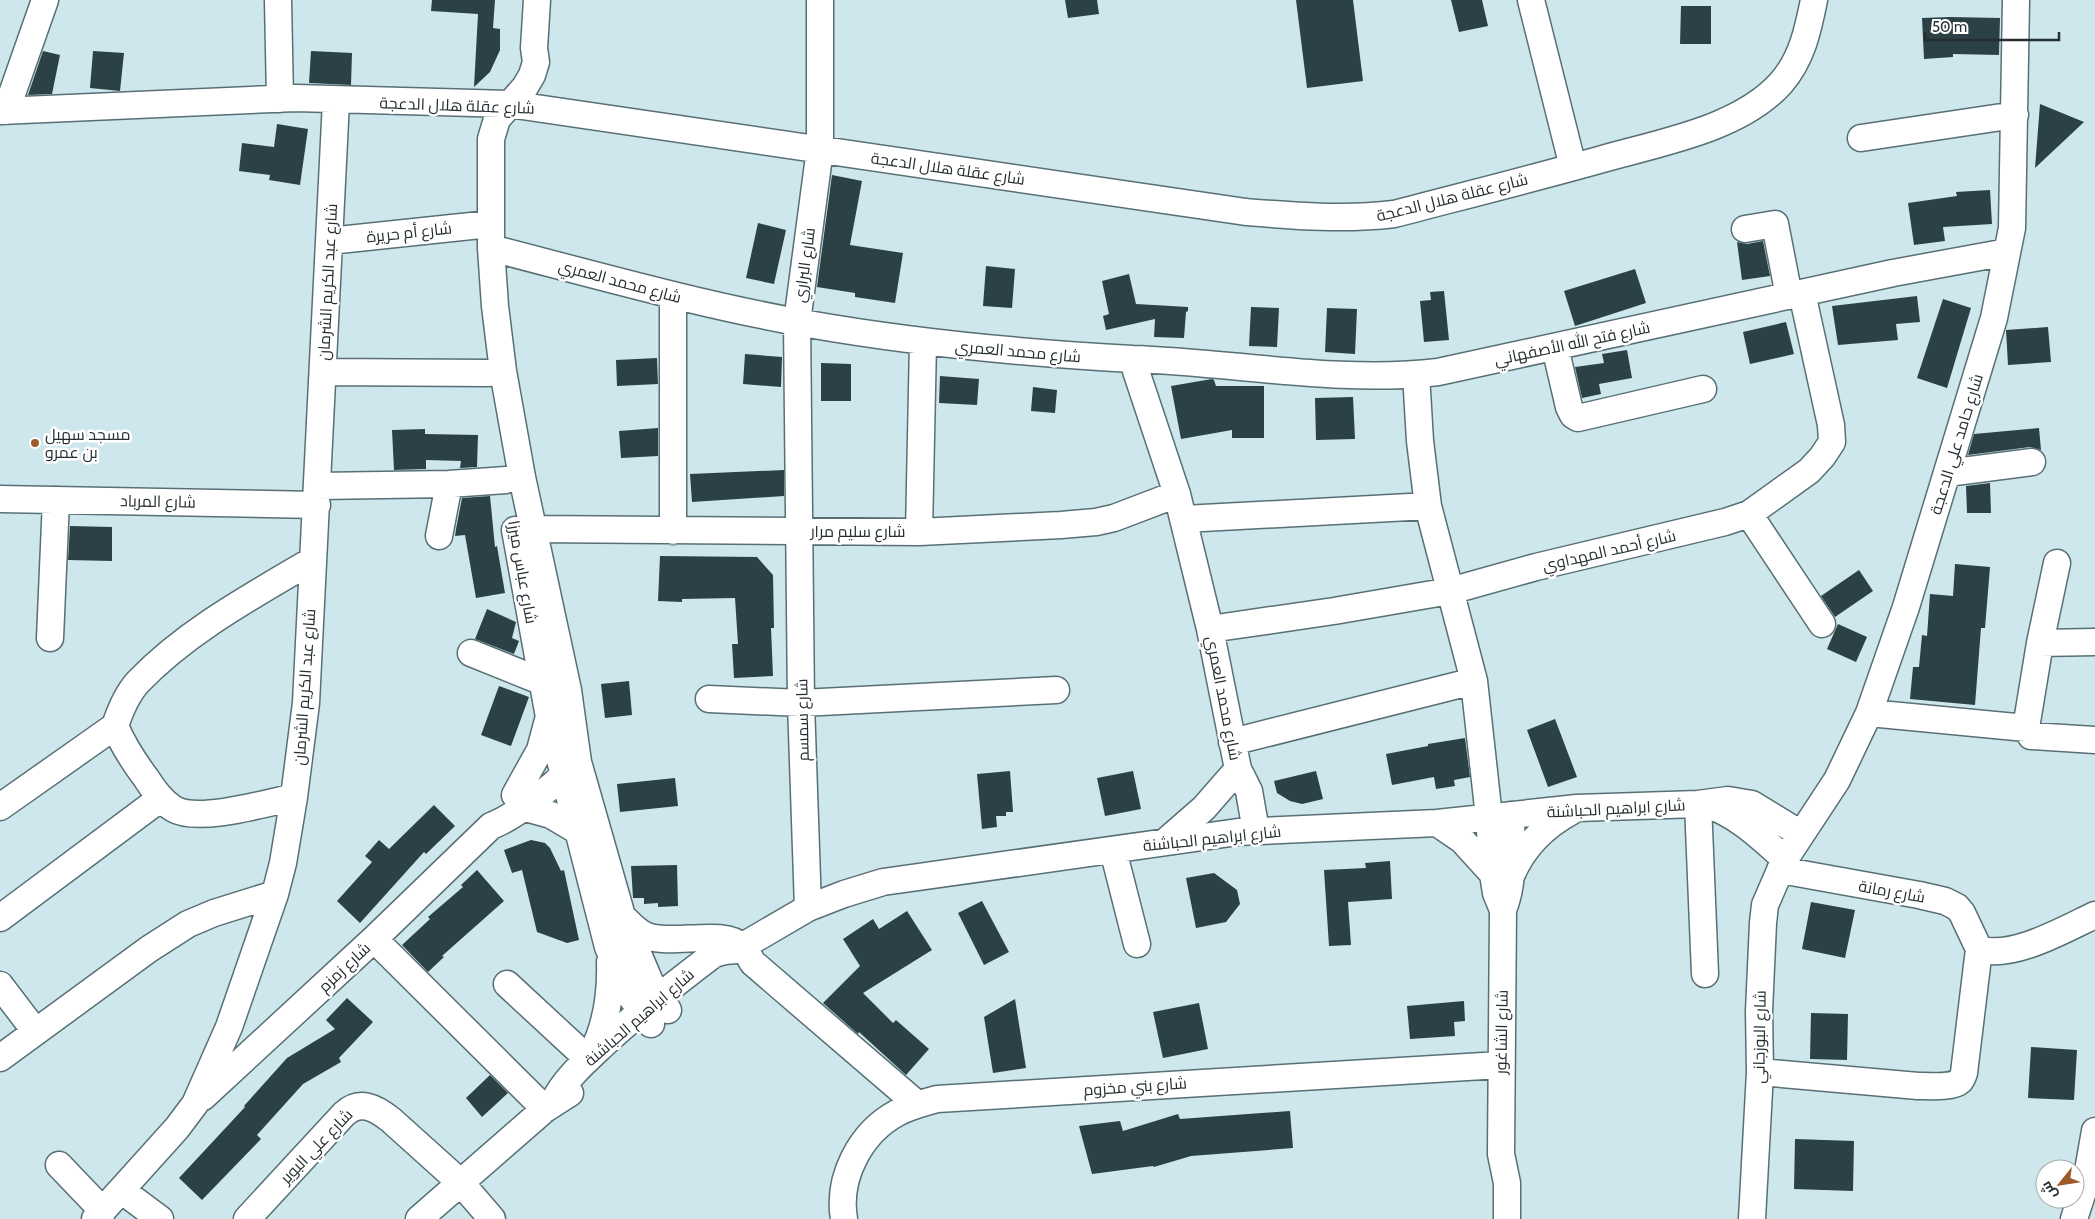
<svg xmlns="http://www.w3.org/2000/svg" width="2095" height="1219" font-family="Cabin,Cairo,sans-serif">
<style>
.building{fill:#2c4146}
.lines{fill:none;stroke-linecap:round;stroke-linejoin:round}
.minor-casing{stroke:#586f75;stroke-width:29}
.minor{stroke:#fff;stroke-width:26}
.poi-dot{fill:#9e5a2a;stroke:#fff;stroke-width:2}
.labels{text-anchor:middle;stroke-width:5;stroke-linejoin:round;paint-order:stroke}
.street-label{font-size:16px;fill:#252e31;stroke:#fff}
.poi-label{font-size:16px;fill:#252e31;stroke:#fff;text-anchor:start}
</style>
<rect width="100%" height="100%" fill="#cde7ed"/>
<!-- building -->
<path class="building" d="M432,0H495L493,28L500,29V50L490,72L474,87L478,14L431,11Z
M1065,0H1097L1099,14L1068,18Z
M1296,0H1353L1363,81L1307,88Z
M1451,0H1482L1488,26L1459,32Z
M1681,6H1711V44H1680Z
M1950,17L2000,18L1999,55L1953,54V57L1924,59L1922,18Z
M43,51L60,55L52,94L28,95Z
M93,51L124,53L120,91L90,88Z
M311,51L352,53L351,85L309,83Z
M2040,104L2084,122L2035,168Z
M277,124L308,129L300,185L269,180L270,175L239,171L242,143L274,147Z
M832,175L862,181L850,245L903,253L895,303L855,297V293L817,287Z
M1990,190L1992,224L1943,227L1945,241L1914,245L1908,203L1957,196L1956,192Z
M758,223L786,230L774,284L746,278Z
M1763,241L1770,276L1742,280L1737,242L1747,244Z
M986,266L1015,269L1012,308L983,306Z
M1635,269L1646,303L1575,326L1564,291Z
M1129,274L1136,304L1188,307V311L1186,312L1184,338L1154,337L1155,319L1106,330L1103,316L1109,314L1102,281Z
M1444,291L1449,340L1424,342L1420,301L1431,300L1430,292Z
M1917,296L1920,322L1896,324L1898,340L1838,345L1832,306Z
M1943,299L1971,308L1947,388L1917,378Z
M1251,307L1279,308L1277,347L1249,346Z
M1327,308L1357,309L1355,354L1325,352Z
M1786,322L1794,354L1750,364L1743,332Z
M2048,327L2051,362L2008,365L2006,330Z
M1627,350L1632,378L1599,384L1601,394L1582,398L1575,367L1604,363L1602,354Z
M745,354L782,357L781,387L743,384Z
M657,358L658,384L617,386L616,360Z
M821,363L851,364V401H821Z
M940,376L979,379L977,405L939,403Z
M1212,379L1214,380L1216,386H1264V438H1232V430L1181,439L1171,386Z
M1033,387L1057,390L1055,413L1031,411Z
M1353,397L1355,439L1316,440L1315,398Z
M658,428V456L621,458L619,431Z
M2039,428L2041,450L2030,447L1968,455L1974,434Z
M425,429V434L478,435L477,467L460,468L461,461L426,460V469L394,470L392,430Z
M784,470V496L692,502L690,474Z
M1990,483L1991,513H1967L1966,486Z
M490,496L495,547L497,546L505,593L476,598L465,535L455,536L456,529L462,498Z
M70,526L112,527V561L68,560Z
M660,556L757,557L773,575L774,628H771L773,676L734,678L732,644H738L735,598L682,599V602L658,601Z
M1955,564L1990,567L1985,628H1981L1975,705L1910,699L1913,667H1919L1922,635L1927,636L1930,594L1953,596Z
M1859,570L1873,591L1835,617L1821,596Z
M487,609L516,622L512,638L519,641L514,654L475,639Z
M1838,624L1867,637L1856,662L1827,649Z
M629,681L632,715L605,718L601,684Z
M499,686L529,697L511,746L481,735Z
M1555,719L1577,777L1548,787L1527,730Z
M1465,738L1470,777L1454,780L1455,786L1436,789L1434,777L1392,785L1386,754L1428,746V744Z
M1010,771L1013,812H1006V816H996L997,827L982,829L977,774Z
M1133,771L1141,809L1105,816L1097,778Z
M1316,771L1323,799L1302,804L1290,801L1277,793L1274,781Z
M675,778L678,806L620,812L617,784Z
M434,805L455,826L426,854L424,852L360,923L337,901L372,862L365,856L379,840L389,849Z
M531,840L545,843L550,848L561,871L564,870L579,940L567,943L537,932L522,870L512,873L504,850Z
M1390,861L1392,899L1348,902L1351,945L1329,946L1324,870L1366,868L1365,863Z
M677,865L678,906L658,907V903L644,904V898H633L631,866Z
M477,870L504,901L442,956L444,957L428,972L402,945L430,919L428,917L463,887L461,885Z
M1214,873L1237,890L1240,904L1226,922L1196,928L1186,878Z
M982,901L1009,952L984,965L958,913Z
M1811,902L1855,910L1845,958L1802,949Z
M907,911L932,950L863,993L893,1023L896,1020L929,1049L906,1075L859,1032L858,1034L823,1003L860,966L843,939L873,919L879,929Z
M347,998L373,1022L339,1058L341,1062L303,1084L257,1135L261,1139L202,1200L179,1178L245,1107L244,1106L287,1058L335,1029L326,1020Z
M1015,999L1026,1068L993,1073L984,1017Z
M1464,1001L1465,1021L1454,1022L1455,1036L1410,1039L1407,1006Z
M1199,1003L1208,1049L1163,1058L1153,1012Z
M1811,1013L1848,1014L1847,1060L1810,1059Z
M2031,1047L2077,1050L2074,1100L2028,1098Z
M490,1075L508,1093L482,1117L466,1098Z
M1290,1111L1293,1148L1191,1156L1154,1167L1153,1166L1092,1174L1079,1126L1120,1121L1123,1131L1178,1114L1180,1119Z
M1795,1139L1854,1141L1853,1191L1794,1189Z"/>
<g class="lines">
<defs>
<path id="minor" d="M278,0L280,99
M537,0L534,48L536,62L532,75L525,87L497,119L491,139V248L495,306L503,371L522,477L568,690L578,762L622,916L650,982L668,1010
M1531,0L1573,167
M0,111L296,98L509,104L1246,212C1296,216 1345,220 1394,214C1463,196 1531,179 1599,160C1657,143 1739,130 1781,83C1802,59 1808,30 1814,0
M6,111L45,0
M1861,138L2015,115
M1745,229L1775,224L1789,296
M329,241L490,224
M491,248C596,275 701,305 808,324C916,343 1023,353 1132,359L1177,494L1210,629L1238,769L1249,791L1256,831
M673,296V531
M1555,347L1569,407L1573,415L1578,418L1703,389
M1132,359C1232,362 1340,384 1438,372L1893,273L2007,252
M323,372L489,373L503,371
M1416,374L1420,441L1428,506L1474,681L1489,817L1493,874L1496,893L1503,910
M1947,473L2032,462
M318,486L449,484L506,480
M0,499L317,505
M1749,514L1822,624
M1184,519L1428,506
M533,529L919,532L1061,525L1096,522L1114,518L1177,494
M515,530L549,717L608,947L627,991L651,1024
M919,532L923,342
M439,536L449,484
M2057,563L2040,643L2026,728L2031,736L2095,740
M1210,629L1334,611L1450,591L1536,567L1725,522L1749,514L1809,471L1822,457L1832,442L1831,425L1802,293
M50,638L56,500
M2040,643L2095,642
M471,653L543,682
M709,699L801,703L1056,690
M1869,713L2026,728
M1232,742L1474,681
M515,795L540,750L548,720
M294,797C267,803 198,823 174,809C162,802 154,790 146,778C134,762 123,745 115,726C120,711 127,694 138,682C187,631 252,596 313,560
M1698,804L1705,974
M1706,804C1738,815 1760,837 1785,859
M0,807L115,726
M522,807L551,815L578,831
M1437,823L1462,840L1493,874
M1165,842L1204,808L1238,769
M1113,850L1137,944
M1780,870L1919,895L1945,901L1957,907L1962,913L1979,949
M1511,876C1523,847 1544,826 1572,811
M808,908L801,703L797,322L820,149V0
M623,917C630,924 638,933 647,936C672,946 723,928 743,947C747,951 750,959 753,963L917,1104
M0,918L161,798
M374,939L545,1109
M1979,949C2012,960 2065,929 2095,915
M507,984L588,1059
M0,985L35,1031
M593,1051C607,1023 611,993 610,962
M0,1058L149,949L188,924L214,913L275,894
M1760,1072L1918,1086C1927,1086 1953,1088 1960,1081C1962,1079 1963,1076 1964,1073L1979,949
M203,1097L374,939L491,826C517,816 554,785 574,766
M554,1101C565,1078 588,1059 607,1041C641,1010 677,982 714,954L725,951L736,950L808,908L844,894L883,882L1238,832L1437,823L1577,808L1698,804L1728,800L1752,804L1801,834
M59,1165L103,1211
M121,1190L160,1219
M95,1219L177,1128L195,1104L229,1027L275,894L283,863L294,797L306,703L336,101
M247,1219L344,1114C360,1099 376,1108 391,1120L461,1183L492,1219
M419,1219L545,1109L570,1093
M844,1219C837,1178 860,1133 897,1113C910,1106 923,1103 937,1099L1500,1065
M1507,1219V1183L1501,1154L1503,910C1515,881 1511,847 1511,815
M1752,1219L1760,1072L1759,1011L1763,923L1765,905L1785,859L1837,780L1869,713L1906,607L1994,318L2012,228L2016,0
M2074,1219L2086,1182L2095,1131"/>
</defs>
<!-- minor casing -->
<use href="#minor" class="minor-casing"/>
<!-- minor -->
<use href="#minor" class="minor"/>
</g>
<!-- markers -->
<circle class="poi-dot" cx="35" cy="443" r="5"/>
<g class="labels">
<!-- street labels -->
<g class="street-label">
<text transform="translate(457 105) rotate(2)" y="6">شارع عقلة هلال الدعجة</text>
<text transform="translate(948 168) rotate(8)" y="6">شارع عقلة هلال الدعجة</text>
<text transform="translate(1452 197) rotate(-14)" y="6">شارع عقلة هلال الدعجة</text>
<text transform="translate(409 232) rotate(-6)" y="6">شارع أم حريرة</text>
<text transform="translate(804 265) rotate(-82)" y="6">شارع البراري</text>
<text transform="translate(620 281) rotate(15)" y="6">شارع محمد العمري</text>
<text transform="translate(327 282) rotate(-87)" y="6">شارع عبد الكريم الشرمان</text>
<text transform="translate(1572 343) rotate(-12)" y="6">شارع فتح الله الأصفهاني</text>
<text transform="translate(1018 351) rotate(5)" y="6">شارع محمد العمري</text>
<text transform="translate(1956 444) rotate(-73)" y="6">شارع حامد علي الدعجة</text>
<text transform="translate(158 501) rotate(1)" y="6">شارع المرباد</text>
<text x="858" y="537">شارع سليم مرار</text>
<text transform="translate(1609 550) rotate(-13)" y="6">شارع أحمد المهداوي</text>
<text transform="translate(523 572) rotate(80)" y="6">شارع عباس ميرزا</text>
<text transform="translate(304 687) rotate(-86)" y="6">شارع عبد الكريم الشرمان</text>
<text transform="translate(1224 698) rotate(79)" y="6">شارع محمد العمري</text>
<text transform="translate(802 720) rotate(-91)" y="6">شارع سمسم</text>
<text transform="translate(1616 808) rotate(-3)" y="6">شارع ابراهيم الحباشنة</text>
<text transform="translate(1212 838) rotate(-6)" y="6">شارع ابراهيم الحباشنة</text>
<text transform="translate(1892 891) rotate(10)" y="6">شارع رمانة</text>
<text transform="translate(344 967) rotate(-43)" y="6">شارع زمزم</text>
<text transform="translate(639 1017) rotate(-41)" y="6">شارع ابراهيم الحباشنة</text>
<text transform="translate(1501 1032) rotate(-89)" y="6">شارع الشاغور</text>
<text transform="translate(1759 1037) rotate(-89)" y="6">شارع البوزجاني</text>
<text transform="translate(1135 1086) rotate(-4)" y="6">شارع بني مخزوم</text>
<text transform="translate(316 1146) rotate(-46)" y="6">شارع علي البوير</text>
</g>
<!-- poi labels -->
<g class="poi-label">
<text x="45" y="440">مسجد سهيل<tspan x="45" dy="18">بن عمرو</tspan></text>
</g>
</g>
<!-- north arrow -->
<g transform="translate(2060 1184) rotate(240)"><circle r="24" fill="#ffffff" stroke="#a8abad"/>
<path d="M0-4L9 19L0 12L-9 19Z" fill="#9e5a2a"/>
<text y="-8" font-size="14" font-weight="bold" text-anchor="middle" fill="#252e31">ش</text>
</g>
<!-- scale -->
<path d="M1925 32v8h134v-8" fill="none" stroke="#252e31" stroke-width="2.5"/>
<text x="1932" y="32" font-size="15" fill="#252e31" stroke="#ffffff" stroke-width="4" paint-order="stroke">50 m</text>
</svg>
